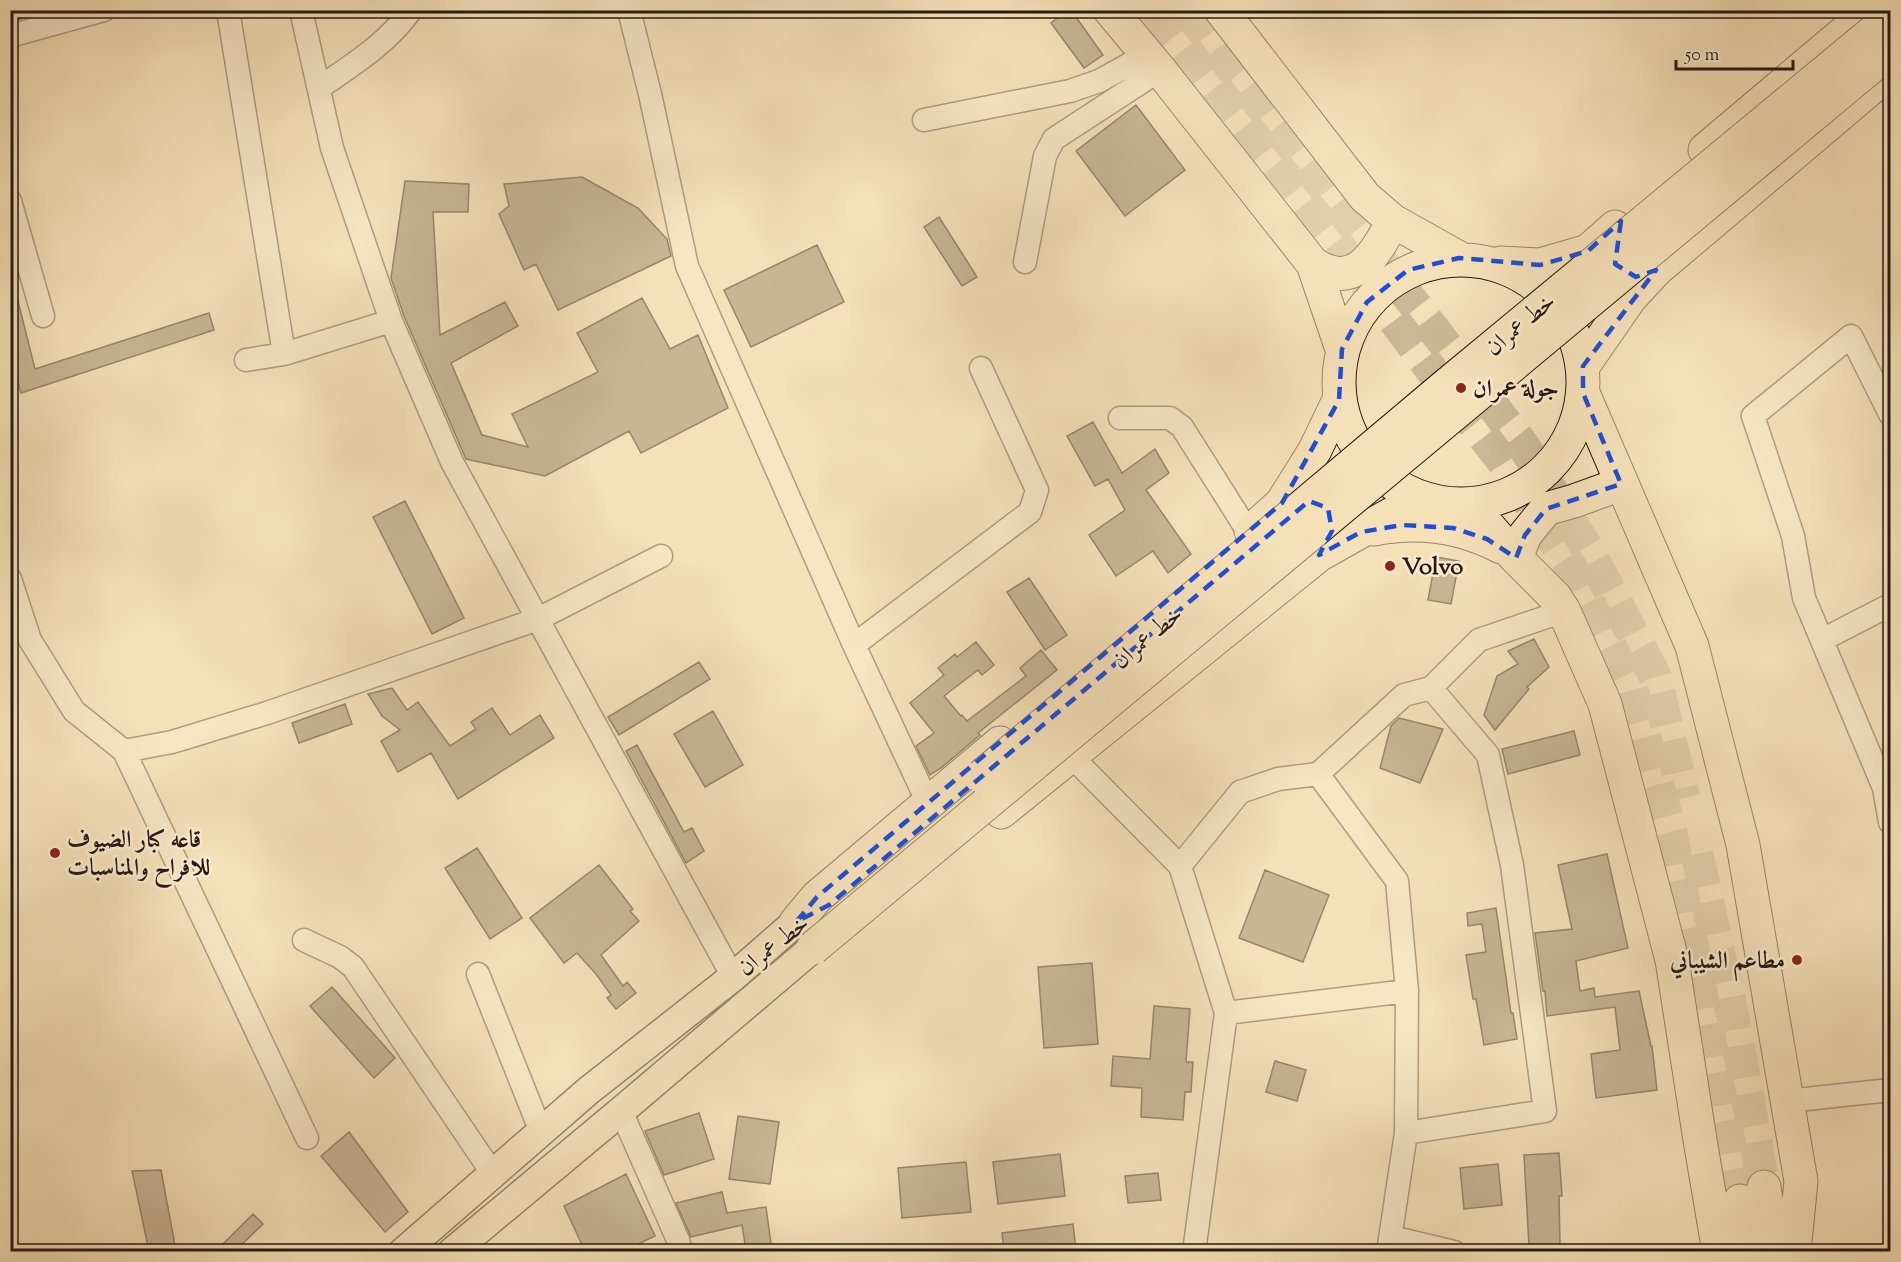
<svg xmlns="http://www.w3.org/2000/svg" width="1901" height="1262" font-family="'Sorts Mill Goudy',Amiri,serif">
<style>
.building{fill:#928068;stroke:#261912;stroke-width:1.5}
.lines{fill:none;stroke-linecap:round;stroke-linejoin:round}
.highway-tunnel{stroke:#ccb897;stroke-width:33;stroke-dasharray:33 16;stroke-linecap:butt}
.minor-casing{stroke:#5a4b3c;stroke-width:25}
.major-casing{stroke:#261912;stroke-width:31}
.highway-casing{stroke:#261912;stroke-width:35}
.minor{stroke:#f9ebd1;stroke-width:22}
.major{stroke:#f6e0b8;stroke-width:28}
.highway{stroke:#f6e0b8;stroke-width:33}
.highway-bridge-casing{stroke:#261912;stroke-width:35;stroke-linecap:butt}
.highway-bridge{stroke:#f6e0b8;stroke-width:33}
.marked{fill:none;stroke:#1d4ed8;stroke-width:4.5;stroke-dasharray:12 8;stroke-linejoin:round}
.poi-dot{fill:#8f2418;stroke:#f9ebd1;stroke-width:2}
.labels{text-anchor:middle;stroke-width:5;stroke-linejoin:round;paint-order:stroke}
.street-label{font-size:24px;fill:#261912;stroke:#f9ebd1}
.poi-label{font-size:24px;font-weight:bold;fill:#261912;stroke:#f9ebd1;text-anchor:start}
</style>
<rect width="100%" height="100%" fill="#f6e0b8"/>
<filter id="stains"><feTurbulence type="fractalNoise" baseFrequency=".00333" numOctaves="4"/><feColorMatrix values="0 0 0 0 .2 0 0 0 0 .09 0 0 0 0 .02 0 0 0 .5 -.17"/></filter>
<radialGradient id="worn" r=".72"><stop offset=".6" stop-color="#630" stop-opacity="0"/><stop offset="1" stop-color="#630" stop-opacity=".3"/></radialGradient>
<!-- building -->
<path class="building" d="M10,10H52L10,22Z
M1068,10H1071L1103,55L1084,68L1051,23Z
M1136,105L1185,170L1125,216L1076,151Z
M582,177L638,208L667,239L671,256L558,310L536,264L524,270L499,214L509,206L504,184Z
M405,181L469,184L468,212H433L440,335L505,302L518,326L451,363L482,435L528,447L512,414L598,372L577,333L642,298L670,349L698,335L728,408L641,453L629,431L545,476L466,459L404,316L391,278Z
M939,217L977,277L962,286L924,227Z
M817,245L844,302L751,347L724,290Z
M15,289L35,369L209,313L214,330L21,393L10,354V290Z
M1093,422L1122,473L1155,449L1169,473L1146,490L1191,554L1168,573L1153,551L1116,576L1089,535L1125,510L1108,479L1095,486L1067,436Z
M405,501L464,618L432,634L373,517Z
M1436,557L1459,561L1451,604L1428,600Z
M1029,578L1067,635L1045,650L1007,592Z
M1534,639L1549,667L1527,687L1529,689L1495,730L1484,715L1497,676L1518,664L1508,651Z
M976,642L994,665L982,675L978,670L944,696L961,716L962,715L967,721L1026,676L1020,668L1041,650L1057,670L978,733L980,735L941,768L930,775L916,746L934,733L910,703L944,675L938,668L955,654L957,657Z
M699,662L710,679L619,735L608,717Z
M392,688L407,710L418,702L450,746L476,729L471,722L492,708L510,735L540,715L554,738L458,799L431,753L398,772L381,741L400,730L382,716L368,694Z
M345,704L352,724L299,743L292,723Z
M713,711L743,765L705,787L674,734Z
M1399,718L1443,729L1420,783L1380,768L1391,726Z
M1574,731L1580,755L1508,774L1502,749Z
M637,745L684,832L692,828L704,851L686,863L626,751Z
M477,848L522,918L490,939L445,868Z
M1607,854L1628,948L1576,961L1580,991L1594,988L1595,997L1639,991L1651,1046H1652L1657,1090L1596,1098L1591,1054L1620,1050L1615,1007L1547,1016L1545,991H1543L1535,933L1572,929L1558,865Z
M599,865L633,909L630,911L639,921L601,955L623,986L627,982L636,993L616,1009L607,998L611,995L596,974L577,953L564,963L530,918Z
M1265,870L1329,895L1303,962L1239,938Z
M1496,908L1511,1013H1513L1517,1039L1484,1045L1476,999H1473L1466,955L1486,952L1482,924L1468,926L1467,913Z
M1092,963L1098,1044L1044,1048L1038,967Z
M332,987L395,1058L374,1078L310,1006Z
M1154,1006L1190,1009L1186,1062H1193L1191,1092H1185L1183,1120L1141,1117L1142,1088L1111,1086L1113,1056L1150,1059Z
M1275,1061L1306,1070L1297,1101L1266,1092Z
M699,1113L714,1159L664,1175L645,1131Z
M738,1116L779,1122L770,1184L729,1179Z
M349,1132L408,1212L385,1232L321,1156Z
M1559,1153L1562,1196H1559L1560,1245L1529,1246L1524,1155Z
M1060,1154L1065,1196L998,1204L993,1162Z
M966,1162L971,1212L902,1218L898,1168Z
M1498,1164L1502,1205L1464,1209L1460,1168Z
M161,1170L176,1251H149L132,1171Z
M1158,1173L1161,1200L1128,1203L1125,1176Z
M626,1174L655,1236L624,1251H585L564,1206Z
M722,1192L727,1213L766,1207L772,1251H746L742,1225L691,1237L676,1203Z
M253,1214L263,1224L235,1251H216Z
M1073,1224L1076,1251H1004L1002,1233Z"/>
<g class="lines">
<!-- highway-tunnel -->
<path class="highway-tunnel" d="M1155,10L1313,212L1442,384L1502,460L1572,569L1632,690L1671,833L1740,1201
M1187,10L1523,445L1587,548L1655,676L1684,798
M1697,854L1733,1017L1764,1187"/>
<defs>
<path id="minor" d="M228,10L284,354
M301,10L332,148L391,321L452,462L733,977
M629,10L650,94L687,266L854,645L928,803
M10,36L104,10
M319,88C352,65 387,44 411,10
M924,120L1070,91L1099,81L1148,54
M10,201L43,316
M1025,262L1045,156L1054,139L1160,70
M246,360L284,354L391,321
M1890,414L1851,336L1753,416L1793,536L1804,598L1884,788L1890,822
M1120,418H1170L1182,427L1249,533
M10,579L30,640L74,711L124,751L172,742L267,713L538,619L661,556
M1822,640L1890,605
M854,645L1030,512L1037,490L981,368
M124,751L307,1138
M1071,756L1180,866L1226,1013L1194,1252
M1180,866L1240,792L1278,779L1318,774
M304,940L340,957L353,967L493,1174
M478,974L541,1132
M1226,1013L1407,991
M1787,1101L1890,1090
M621,1111L678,1240L681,1252
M1406,1133L1545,1111L1512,865L1488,755L1431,688
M1391,1237L1454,1252
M1388,1252L1406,1133L1407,991L1397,881L1318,774L1404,695L1431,688L1479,640L1564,611"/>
<path id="major" d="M403,1252L588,1091L733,977L796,922
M452,1252L621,1111L813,948"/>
<path id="highway" d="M1110,10L1160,70L1313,264L1342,349
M1221,10L1365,197L1393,221L1459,258
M1705,150L1871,10
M1339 382a122 122 0 1 1 244 0a122 122 0 1 1-244 0Z
M1501,263L1540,265L1588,251L1615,227
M1313,264C1355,291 1375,255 1393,221
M1583,366L1630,298L1656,270L1890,72
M1583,393L1692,646L1743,845L1801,1181L1794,1252
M1470,505L1516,558L1555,597L1564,611L1605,704L1672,960L1700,1140L1719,1252
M1374,529C1419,520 1461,526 1501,547
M1251,531L1282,503L1315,450L1339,400
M1516,558L1525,535L1546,509L1574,501L1621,484
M1001,812L1319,555L1420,498
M796,922L817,897L1000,743
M1764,1187L1775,1252
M1740,1201L1749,1252"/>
</defs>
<!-- minor casing -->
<use href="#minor" class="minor-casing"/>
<!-- major casing -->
<use href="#major" class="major-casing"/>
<!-- highway casing -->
<use href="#highway" class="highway-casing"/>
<!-- minor -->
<use href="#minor" class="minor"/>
<!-- major -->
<use href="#major" class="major"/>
<!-- highway -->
<use href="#highway" class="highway"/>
<defs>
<path id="highway-bridge" d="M982,776L1444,387L1890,18
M813,948L1890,51"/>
</defs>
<!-- highway-bridge casing -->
<use href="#highway-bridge" class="highway-bridge-casing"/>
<!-- highway-bridge -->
<use href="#highway-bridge" class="highway-bridge"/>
</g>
<!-- marked area -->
<path d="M0 0H1901V1262H0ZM1621,221L1615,264L1636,277L1656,270L1583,366V393L1621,484L1546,509L1525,535L1516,558L1487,539L1453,528L1402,525L1361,532L1319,555L1332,531L1328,508L1309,501L829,905L796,922L817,897L1282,503L1339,400L1342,349L1367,302L1408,270L1459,258L1540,265L1588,251Z" fill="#f6e0b8" fill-opacity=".55" fill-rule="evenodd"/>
<path class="marked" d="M1621,221L1615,264L1636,277L1656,270L1583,366V393L1621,484L1546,509L1525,535L1516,558L1487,539L1453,528L1402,525L1361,532L1319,555L1332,531L1328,508L1309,501L829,905L796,922L817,897L1282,503L1339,400L1342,349L1367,302L1408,270L1459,258L1540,265L1588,251Z"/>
<!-- markers -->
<g class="poi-dot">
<circle cx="1461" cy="388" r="6"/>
<circle cx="1390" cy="566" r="6"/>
<circle cx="55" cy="853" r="6"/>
<circle cx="1797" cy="960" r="6"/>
</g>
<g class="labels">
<!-- street labels -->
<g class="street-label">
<text transform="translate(1520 324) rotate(-40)" y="8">خط عمران</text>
<text transform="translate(1147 637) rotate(-40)" y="8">خط عمران</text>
<text transform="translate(773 945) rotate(-38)" y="8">خط عمران</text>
</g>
<!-- poi labels -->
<g class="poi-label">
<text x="1473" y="396">جولة عمران</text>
<text x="1402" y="574">Volvo</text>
<text x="67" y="847">قاعه كبار الضيوف<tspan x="67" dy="28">للافراح والمناسبات</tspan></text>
<text x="1785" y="968" text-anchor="end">مطاعم الشيباني</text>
</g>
</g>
<!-- margin -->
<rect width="1901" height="1262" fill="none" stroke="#f6e0b8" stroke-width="36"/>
<rect x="12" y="12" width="1877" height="1238" fill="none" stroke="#261912" stroke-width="3"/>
<rect x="18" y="18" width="1865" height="1226" fill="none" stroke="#261912" stroke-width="1.5"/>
<!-- scale -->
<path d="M1676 60v9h117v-9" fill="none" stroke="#261912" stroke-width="3"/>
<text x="1685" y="60" font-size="18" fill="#261912" stroke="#f9ebd1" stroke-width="4.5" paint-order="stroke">50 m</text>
<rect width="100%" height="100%" filter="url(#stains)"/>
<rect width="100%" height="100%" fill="url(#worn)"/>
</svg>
